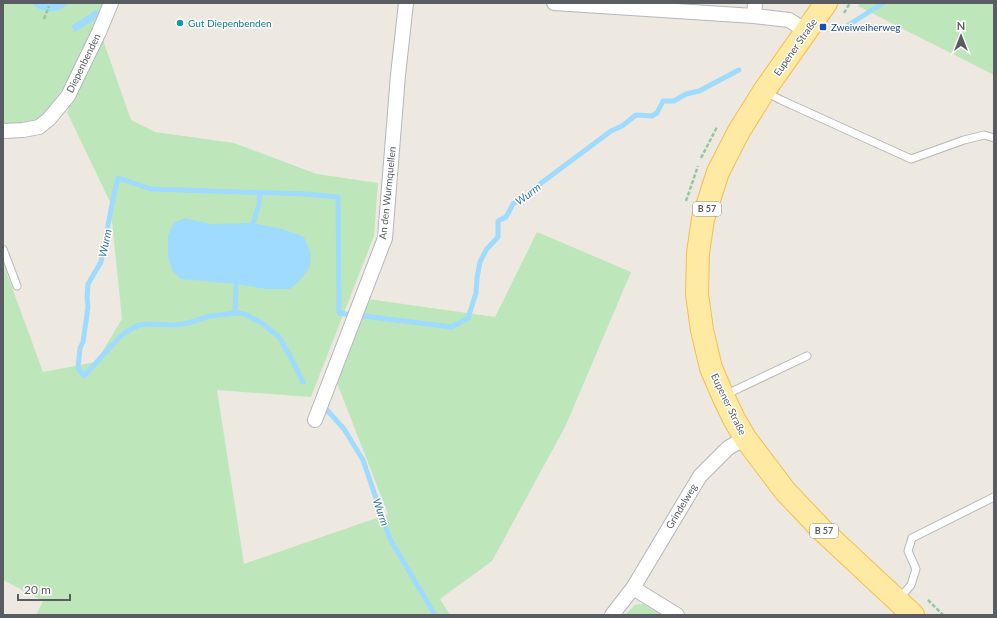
<svg xmlns="http://www.w3.org/2000/svg" width="997" height="618" font-family="Lato,sans-serif">
<style>
.green{fill:#bee6bb}
.water{fill:#9edbff}
.lines{fill:none;stroke-linecap:round;stroke-linejoin:round}
.stream{stroke:#9edbff;stroke-width:5}
.lane-casing{stroke:#b3b7bc;stroke-width:9}
.street-casing{stroke:#b3b7bc;stroke-width:16}
.primary-casing{stroke:#f7bc4f;stroke-width:24}
.path{stroke:#93c79f;stroke-width:2.5;stroke-dasharray:4 2;stroke-linecap:butt}
.lane{stroke:#fff;stroke-width:7}
.street{stroke:#fff;stroke-width:14}
.primary{stroke:#ffeaa3;stroke-width:22}
.culture-dot{fill:#0f9aa8;stroke:#fff;stroke-width:1.5}
.transit-dot{fill:#1a4fb4;stroke:#fff;stroke-width:1.5}
.labels{text-anchor:middle;stroke-width:3;stroke-linejoin:round;paint-order:stroke}
.shield{fill:#fff;stroke:#8b8e91;stroke-width:1}
.shield-label{font-size:9px;font-weight:bold;fill:#595d62}
.culture-label{font-size:10px;fill:#0d838f;stroke:#fff;text-anchor:start}
.transit-label{font-size:10px;fill:#164399;stroke:#fff;text-anchor:start}
.street-label{font-size:10px;fill:#595d62;stroke:#fff}
.water-label{font-size:11px;font-style:italic;fill:#3677ac;stroke:#fff}
</style>
<rect width="100%" height="100%" fill="#ede9e0"/>
<!-- green -->
<path class="green" d="M3,3H105L72,74L50,108L35,121L3,124Z
M860,3H994V75L858,6Z
M102,37L131,120L155,132L234,143L317,174L378,183L374,236L311,397L217,390L244,564L388,514L337,383L368,299L495,317L537,232L631,272L566,425L492,561L440,599L450,615H36L43,601L3,580V263L43,372L96,362L122,319L110,202L67,112Z
M643,604L662,615H625L635,605Z"/>
<!-- water -->
<path class="water" d="M32,3H69C66,5 62,9 59,10C49,13 38,11 32,3Z
M96,10L99,14L98,17L75,32L71,26Z
M185,218L211,224L253,223L282,229L304,237C306,242 309,247 310,252C314,269 302,278 290,289H267L236,284L181,279L172,270L168,257V235L174,223Z"/>
<g class="lines">
<!-- stream -->
<path class="stream" d="M847,26L883,3
M253,223L259,204L260,193
M235,313L236,284
M363,316L452,327L468,318L476,293L477,278L480,262L486,250L498,237V221L506,217L513,204L611,131L622,126L636,115L652,116L657,113L663,101H674L686,94L699,91L739,70
M303,382L290,356L279,337L263,324L245,314L235,313L210,316L188,323L175,325L147,324L139,325L124,333L114,343L84,376L78,368L80,348L83,342L88,307L87,298L88,284L101,262L114,194L118,178L151,189L306,194L338,197L339,313L352,315
M327,410L344,429L363,460L390,539L435,615"/>
<defs>
<path id="lane" d="M766,92L781,100L911,159L964,140L984,135L994,138
M3,249L17,286
M725,395L807,356
M899,599L911,585L916,569L908,551L912,538L994,497"/>
<path id="street" d="M554,3L754,16L789,20L806,31
M754,16L755,3
M3,131L23,130L39,127L49,119L68,96L99,32L111,3
M315,420L385,238L398,75L406,3
M633,588L677,615
M612,615L633,588L700,476L728,448L745,438"/>
<path id="primary" d="M826,3L764,91L739,131L718,172L703,219L698,253L697,294L702,330L711,368L723,396L734,419L745,438L785,491L823,531L913,615"/>
</defs>
<!-- lane casing -->
<use href="#lane" class="lane-casing"/>
<!-- street casing -->
<use href="#street" class="street-casing"/>
<!-- primary casing -->
<use href="#primary" class="primary-casing"/>
<!-- path -->
<path class="path" d="M844,13L850,3
M44,19L49,6
M701,158L717,127
M686,201L698,166
M928,600L943,615"/>
<!-- lane -->
<use href="#lane" class="lane"/>
<!-- street -->
<use href="#street" class="street"/>
<!-- primary -->
<use href="#primary" class="primary"/>
</g>
<!-- markers -->
<circle class="culture-dot" cx="180" cy="23" r="4"/>
<rect class="transit-dot" x="819" y="23" width="8" height="8" rx="2"/>
<g class="labels">
<!-- shield labels -->
<g class="shield">
<rect x="693" y="202" width="28" height="14" rx="3"/>
<rect x="810" y="524" width="28" height="14" rx="3"/>
</g>
<g class="shield-label">
<text x="707" y="212">B 57</text>
<text x="824" y="534">B 57</text>
</g>
<!-- culture labels -->
<g class="culture-label">
<text x="188" y="27">Gut Diepenbenden</text>
</g>
<!-- transit labels -->
<g class="transit-label">
<text x="831" y="31">Zweiweiherweg</text>
</g>
<!-- street labels -->
<g class="street-label">
<text transform="translate(795 47) rotate(-55)" y="4">Eupener Straße</text>
<text transform="translate(83 63) rotate(-64)" y="4">Diepenbenden</text>
<text transform="translate(387 193) rotate(-84)" y="4">An den Wurmquellen</text>
<text transform="translate(729 404) rotate(64)" y="4">Eupener Straße</text>
<text transform="translate(681 506) rotate(-59)" y="4">Grindelweg</text>
</g>
<!-- water labels -->
<g class="water-label">
<text transform="translate(528 194) rotate(-37)" y="4">Wurm</text>
<text transform="translate(105 243) rotate(-78)" y="4">Wurm</text>
<text transform="translate(381 512) rotate(71)" y="4">Wurm</text>
</g>
</g>
<!-- border -->
<rect width="997" height="618" fill="none" stroke="#595d62" stroke-width="8"/>
<!-- north arrow -->
<g transform="translate(961 36)" stroke="#ffffff" stroke-width="3" paint-order="stroke">
<path d="M0-3L7 15L0 10L-7 15Z" fill="#595d62"/>
<text y="-6" font-size="11" font-weight="bold" text-anchor="middle" fill="#595d62">N</text>
</g>
<!-- scale -->
<path d="M18 594v6h52v-6" fill="none" stroke="#595d62" stroke-width="2"/>
<text x="24" y="594" font-size="12" fill="#595d62" stroke="#ffffff" stroke-width="3" paint-order="stroke">20 m</text>
</svg>
